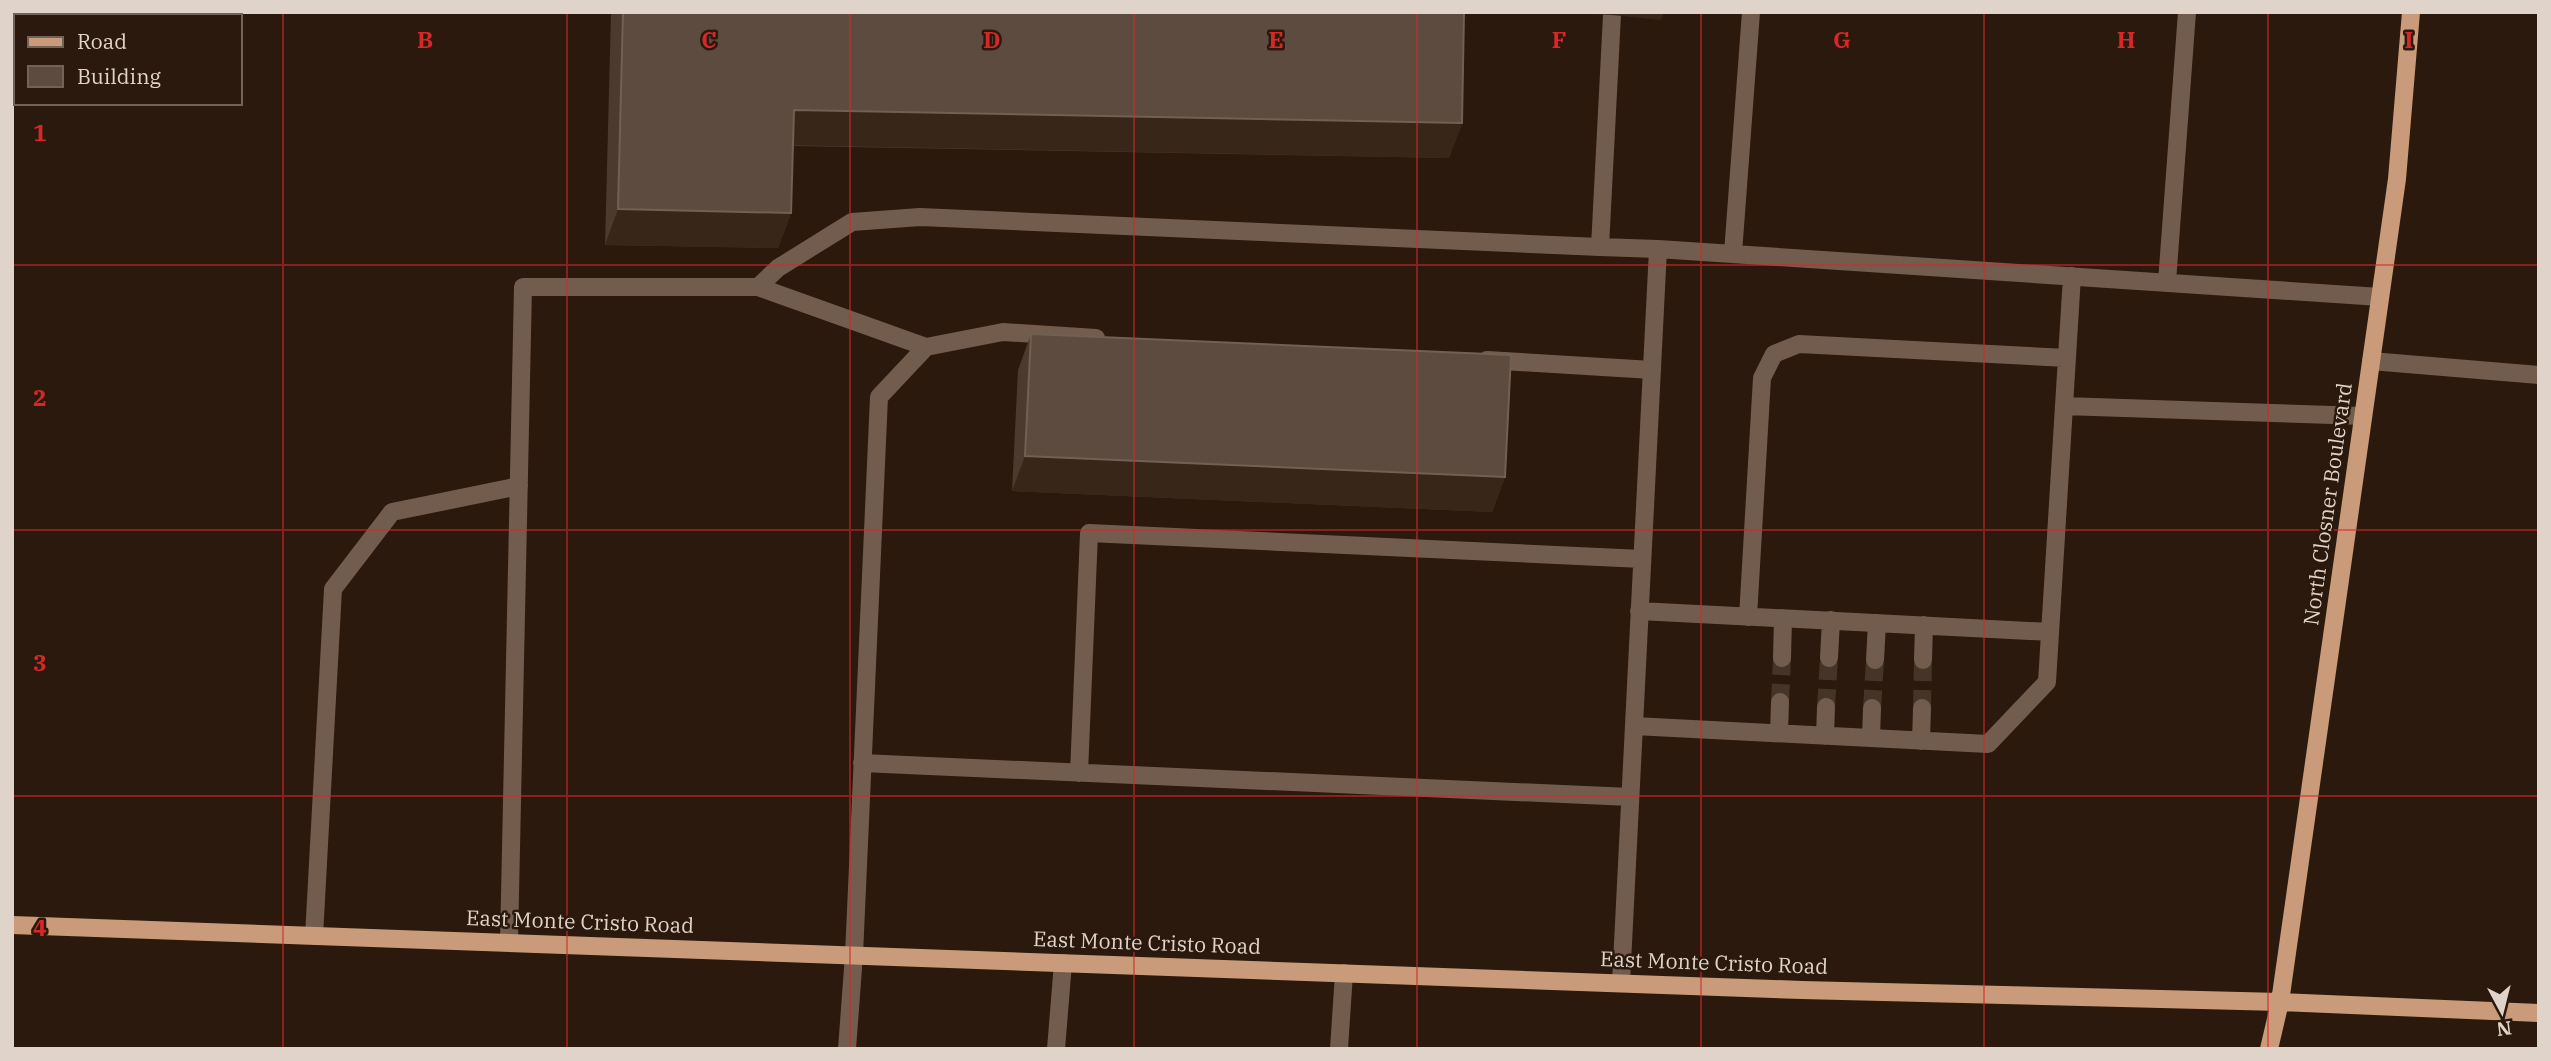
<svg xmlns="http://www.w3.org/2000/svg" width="2551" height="1061" font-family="'IBM Plex Serif',serif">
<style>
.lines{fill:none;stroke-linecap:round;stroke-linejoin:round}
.minor-tunnel{stroke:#453528;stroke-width:18;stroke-dasharray:18 9;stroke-linecap:butt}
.minor{stroke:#725c4d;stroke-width:18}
.major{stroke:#c99b7b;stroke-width:18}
.wall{fill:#4d3a2e}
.shaded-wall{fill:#382619}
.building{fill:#5d4b3f;stroke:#716054;stroke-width:2}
.grid{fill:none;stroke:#d62828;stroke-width:2;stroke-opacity:0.55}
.labels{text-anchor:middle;stroke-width:5;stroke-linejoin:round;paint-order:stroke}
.street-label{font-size:21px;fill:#dfd3ca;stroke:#2a190c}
.grid-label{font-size:23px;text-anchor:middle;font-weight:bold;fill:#d62828;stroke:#2a190c;stroke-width:5;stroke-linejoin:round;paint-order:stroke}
</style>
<rect width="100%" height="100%" fill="#2a190c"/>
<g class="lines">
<!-- minor-tunnel -->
<path class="minor-tunnel" d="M1780,702L1782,658
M1826,707L1829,658
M1872,708L1875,660
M1922,708L1923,660"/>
<!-- minor -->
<path class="minor" d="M1600,247L1658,249
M1733,253L1751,12
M2167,282L2187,12
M758,287L778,268L852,222L920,217L1600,247L1612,15
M1487,360L1652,370
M2371,361L2539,375
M2064,406L2363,416
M1639,611L2050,632
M1748,617L1762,378L1774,354L1799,344L2067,358
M1782,658L1783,618
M1829,658L1831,620
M1875,660L1877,623
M1923,660L1924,625
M1634,726L1988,744L2047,682L2072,276
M1779,733L1780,702
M1825,736L1826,707
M1871,738L1872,708
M1921,741L1922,708
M862,763L1630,797
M1079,773L1089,533L1642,559
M314,936L333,589L392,512L519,486
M509,942L523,287H758L926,347
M1621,983L1658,249L2380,297
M847,1049L854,955L879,397L926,347L1003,332L1096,338
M1056,1049L1063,963
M1339,1049L1344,973"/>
<!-- major -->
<path class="major" d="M12,925L1802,990L2280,1002L2539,1013
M2269,1049L2280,1002L2397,179L2411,12"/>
</g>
<!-- wall -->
<path class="wall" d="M611,12H1464L1462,123L1449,158L793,146L791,213L778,248L605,245Z
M1031,334L1505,477L1492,512L1012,491L1018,370Z"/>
<!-- shaded-wall -->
<path class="shaded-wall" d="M1547,12H1664L1661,20L1612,15Z
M794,110L1462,123L1449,158L781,145Z
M618,209L791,213L778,248L605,245Z
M1025,456L1505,477L1492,512L1012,491Z"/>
<!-- building -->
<path class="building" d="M623,12H1464L1462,123L794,110L791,213L618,209Z
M1031,334L1511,355L1505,477L1025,456Z"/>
<!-- grid -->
<path class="grid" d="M283,12V1049M567,12V1049M850,12V1049M1134,12V1049M1417,12V1049M1701,12V1049M1984,12V1049M2268,12V1049M12,265H2539M12,530H2539M12,796H2539"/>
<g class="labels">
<!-- street labels -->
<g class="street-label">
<text transform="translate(2328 504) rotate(-82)" y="7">North Closner Boulevard</text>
<text transform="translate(580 922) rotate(2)" y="7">East Monte Cristo Road</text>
<text transform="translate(1147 943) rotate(2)" y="7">East Monte Cristo Road</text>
<text transform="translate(1714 963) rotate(2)" y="7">East Monte Cristo Road</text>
</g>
</g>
<g class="grid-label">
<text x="425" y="48">B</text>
<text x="709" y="48">C</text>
<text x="992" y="48">D</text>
<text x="1276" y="48">E</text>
<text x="1559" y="48">F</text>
<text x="1842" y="48">G</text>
<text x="2126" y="48">H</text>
<text x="2409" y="48">I</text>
<text x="40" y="141">1</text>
<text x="40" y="406">2</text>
<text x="40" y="671">3</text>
<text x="40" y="936">4</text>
</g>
<!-- border -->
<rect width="2551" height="1061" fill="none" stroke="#dfd3ca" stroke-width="28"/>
<!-- legend -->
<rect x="14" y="14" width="228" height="91" fill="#2a190c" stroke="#726358" stroke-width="2"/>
<rect x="28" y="37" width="35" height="10" fill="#c99b7b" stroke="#726358" stroke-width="2"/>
<text x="77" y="49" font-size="21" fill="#dfd3ca">Road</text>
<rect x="28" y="66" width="35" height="21" fill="#5d4b3f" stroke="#726358" stroke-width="2"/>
<text x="77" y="84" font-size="21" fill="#dfd3ca">Building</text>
<!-- north arrow -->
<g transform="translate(2502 1012) rotate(173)" stroke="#2a190c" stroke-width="5" paint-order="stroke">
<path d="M0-5L12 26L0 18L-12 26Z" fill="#dfd3ca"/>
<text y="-10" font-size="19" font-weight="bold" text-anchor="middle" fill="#dfd3ca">N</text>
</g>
</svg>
